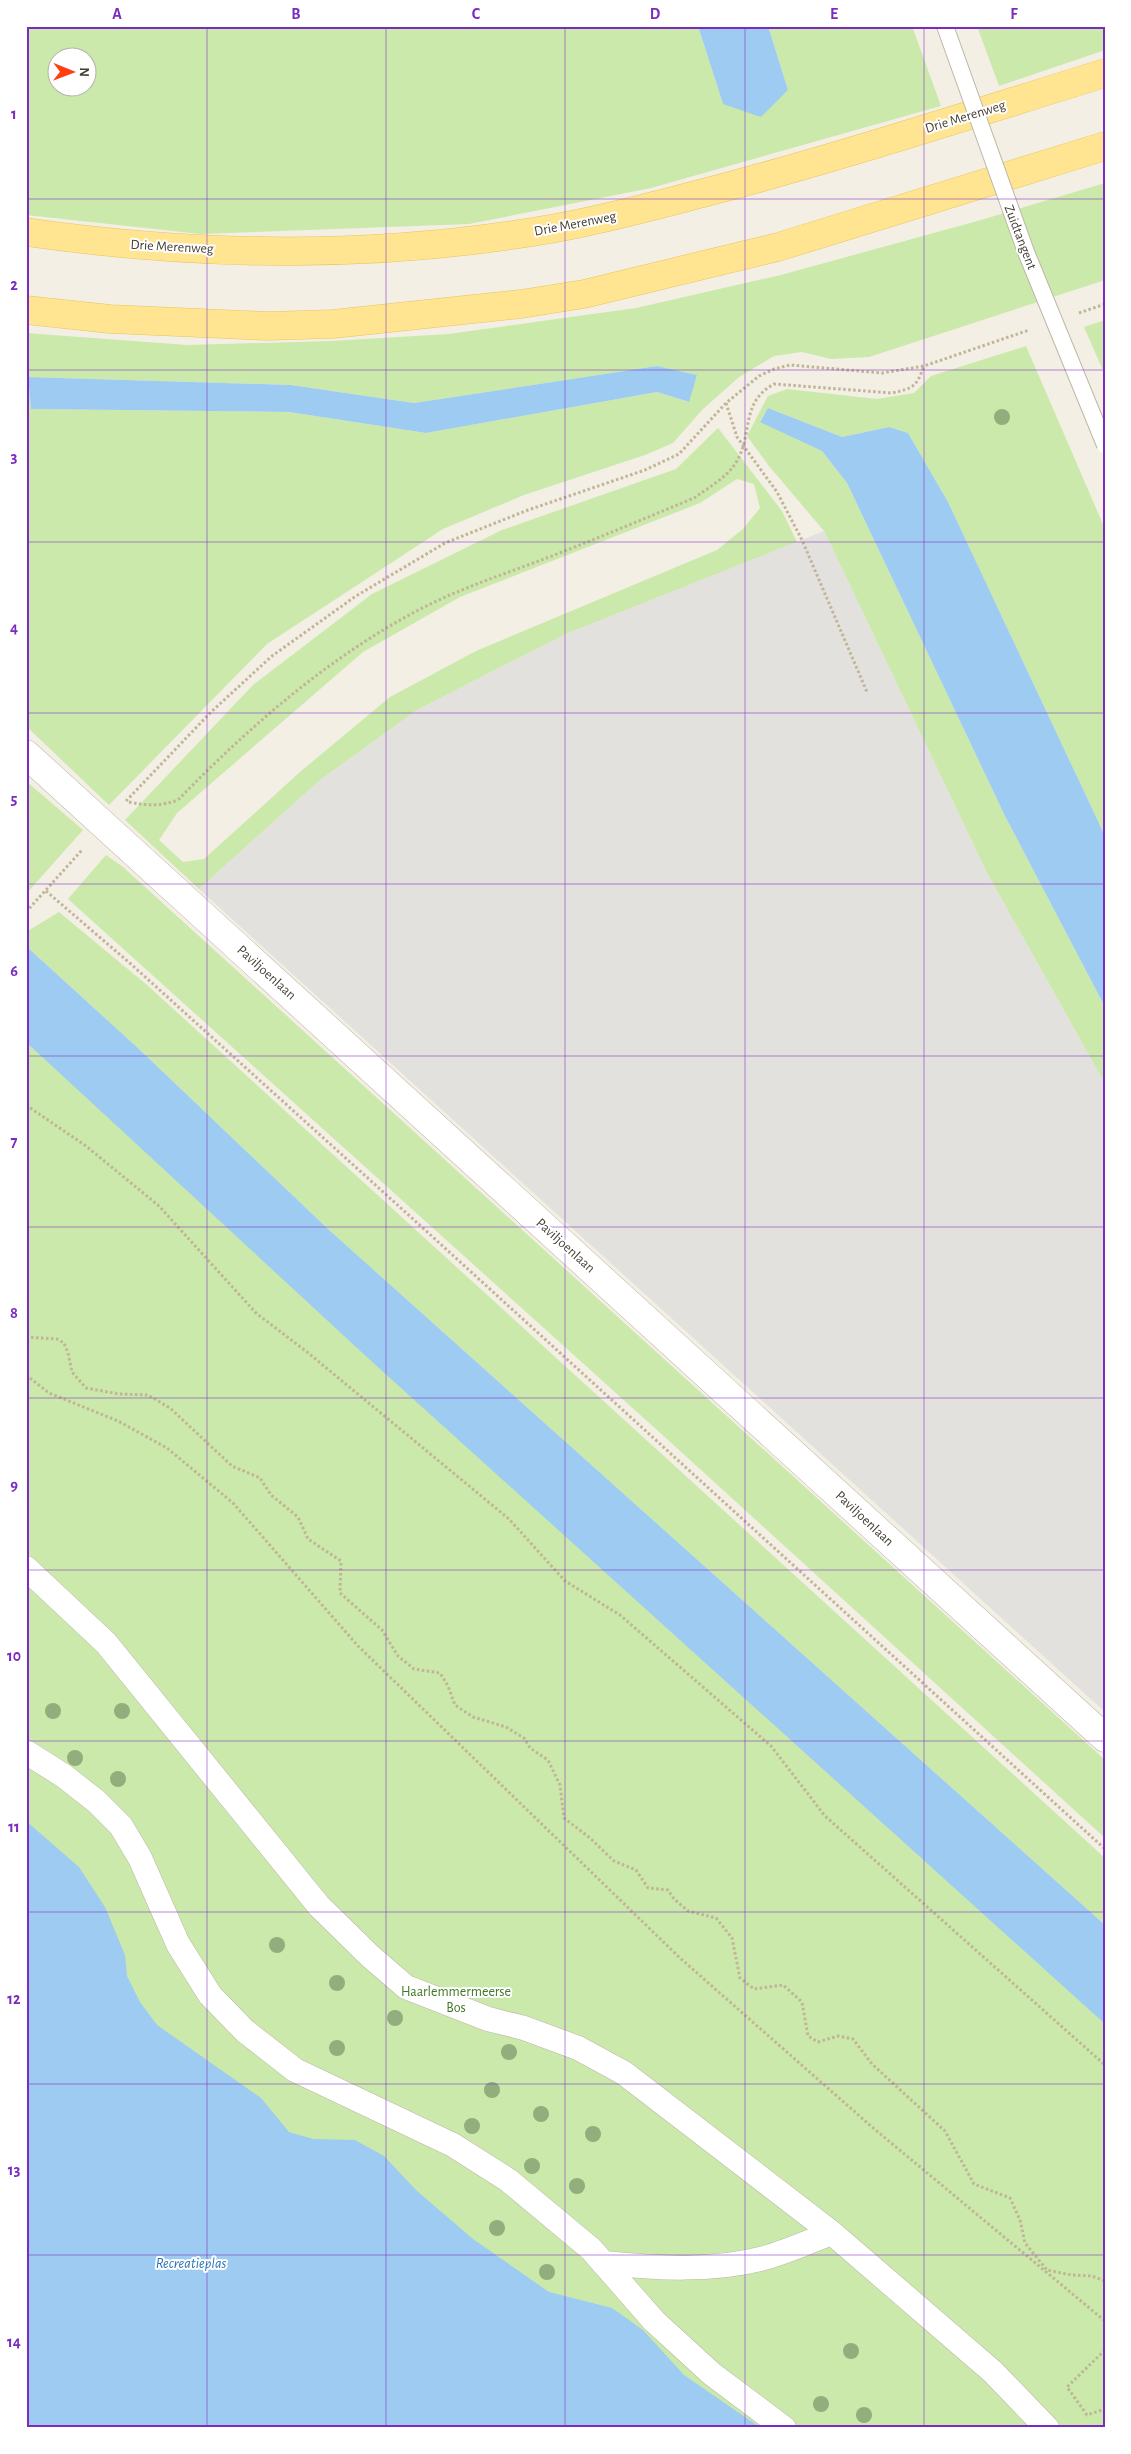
<svg xmlns="http://www.w3.org/2000/svg" width="1131" height="2454" font-family="'Alegreya Sans',sans-serif">
<style>
.green{fill:#cae9ab;fill-rule:evenodd}
.parking{fill:#e3e1dd}
.water{fill:#9ecbf2}
.lines{fill:none;stroke-linecap:round;stroke-linejoin:round}
.pedestrian-casing{stroke:#beb7a7;stroke-width:25}
.minor-casing{stroke:#beb7a7;stroke-width:29}
.primary-casing{stroke:#e7c55e;stroke-width:29}
.path{stroke:#c1b497;stroke-width:3;stroke-dasharray:2.5 2.5;stroke-linecap:butt}
.pedestrian{stroke:#fff;stroke-width:24}
.minor{stroke:#fff;stroke-width:28}
.primary{stroke:#ffe591;stroke-width:28}
.service-bridge-casing{stroke:#beb7a7;stroke-width:18;stroke-linecap:butt}
.service-bridge{stroke:#fff;stroke-width:16}
.tree{fill:#91ae7c}
.grid{fill:none;stroke:#7b2cbf;stroke-width:1;stroke-opacity:0.55}
.labels{text-anchor:middle;stroke-width:4;stroke-linejoin:round;paint-order:stroke}
.street-label{font-size:14px;fill:#453f34;stroke:#fff}
.park-label{font-size:14px;fill:#417826;stroke:#fff}
.water-label{font-size:15px;font-style:italic;fill:#2a73b4;stroke:#fff}
.neatline{fill:none;stroke:#7b2cbf;stroke-width:2}
.grid-label{font-size:16px;text-anchor:middle;font-weight:bold;fill:#7b2cbf}
</style>
<rect width="100%" height="100%" fill="#f3efe4"/>
<!-- green -->
<path class="green" d="M26,26H698L723,104L788,90L768,26H912L941,106L651,188L469,224L201,234L26,215ZM58,58H88V88H58Z
M977,26H1105V50L999,86Z
M1105,183V280L869,357L831,359L802,352L774,356L739,377L702,410L673,443L645,455L524,495L443,529L267,644L109,805L26,726V333L187,345L331,341L449,334L636,308L781,275L981,220ZM657,366L697,375L688,402L657,392L426,433L289,412L31,409L28,377L291,385L414,403Z
M1105,320V375L1084,327Z
M1026,346L1105,529V836L948,502L908,433L889,427L842,437L768,408L760,421L822,451L847,483L1005,816L1105,1007V1084L987,873L824,531L769,466L747,436L768,396L787,389L877,399L914,393L931,376Z
M718,428L782,511L797,542L566,634L417,710L319,781L199,889L125,820L253,685L372,594L502,530L676,469ZM737,479L754,484L760,508L743,529L717,550L476,651L390,697L300,772L204,859L183,862L159,840L177,813L363,652L460,597L700,503Z
M26,781L83,830L26,894Z
M106,855L123,867L1105,1760V1838L667,1439L68,899Z
M59,912L147,985L1105,1858V1925L328,1229L140,1050L26,946V932Z
M26,1022L1105,2010V2428H26Z"/>
<!-- parking -->
<path class="parking" d="M824,531L987,873L1105,1084V1712L199,889L319,781L417,710L566,634Z"/>
<!-- water -->
<path class="water" d="M698,26H768L788,90L761,117L723,104Z
M657,366L697,375L689,402L657,392L426,433L289,412L31,409L28,377L291,385L414,403Z
M768,408L842,437L889,427L908,433L948,502L1105,836V1007L1005,816L847,483L822,451L760,422Z
M26,946L140,1050L328,1229L1105,1925V2024L369,1359L26,1042Z
M26,1821L79,1867L105,1907L125,1955L127,1976L140,2002L157,2025L261,2098L289,2132L313,2139L355,2140L384,2156L417,2191L473,2239L549,2292L612,2308L643,2330L684,2375L761,2428H26Z"/>
<g class="lines">
<defs>
<path id="pedestrian" d="M26,1568L106,1643L319,1906L370,1956L406,1987L488,2019L524,2028L578,2048L624,2073L832,2233L993,2372L1047,2428
M26,1752L64,1776L96,1801L121,1826L140,1858L178,1944L210,1995L245,2031L295,2070L453,2145L508,2180L591,2249L654,2321L712,2374L784,2428
M603,2263C656,2268 711,2272 764,2258C787,2252 810,2241 832,2233"/>
<path id="minor" d="M26,754L1105,1738"/>
<path id="primary" d="M26,232C201,257 382,259 556,228C607,219 657,205 707,192C841,157 972,114 1105,73
M26,310L110,319L268,326L333,324L521,304L584,294L778,247L1105,146"/>
</defs>
<!-- pedestrian casing -->
<use href="#pedestrian" class="pedestrian-casing"/>
<!-- minor casing -->
<use href="#minor" class="minor-casing"/>
<!-- primary casing -->
<use href="#primary" class="primary-casing"/>
<!-- path -->
<path class="path" d="M1079,313L1105,304
M726,403L737,437L777,492L802,540L867,692
M126,801L211,712L272,656L356,596L445,543L528,510L645,470L679,454L726,403L759,376L774,369L790,365L882,373L924,366L1029,330
M129,802C147,806 161,806 178,800C247,729 323,662 411,614C451,592 493,578 536,562C589,542 641,520 694,498C708,488 726,478 735,464C754,436 739,403 774,384L892,393C914,388 916,387 924,366
M46,891L132,965L402,1209L1105,1849
M26,912L82,850
M26,1105L86,1146L159,1206L256,1313L307,1352L509,1519L565,1581L620,1615L771,1746L825,1816L1105,2065
M26,1337L57,1339L64,1343L68,1353L72,1372L86,1388L119,1394L148,1395L170,1408L232,1466L260,1478L271,1495L298,1517L308,1539L341,1561L340,1593L382,1630L398,1656L414,1669L440,1673L448,1686L455,1705L473,1717L506,1727L524,1738L530,1748L548,1760L560,1785L564,1818L590,1838L614,1861L636,1870L648,1888L668,1890L674,1899L688,1911L716,1918L732,1938L740,1978L754,1989L783,1985L802,2002L808,2036L818,2042L838,2036L853,2039L872,2064L945,2131L974,2184L1010,2198L1020,2220L1025,2243L1047,2270L1071,2275L1092,2276L1105,2281
M26,1375L49,1393L118,1421L167,1448L233,1503L358,1646L680,1958L872,2127L1105,2321
M1105,2350L1067,2387L1087,2415L1105,2409"/>
<!-- pedestrian -->
<use href="#pedestrian" class="pedestrian"/>
<!-- minor -->
<use href="#minor" class="minor"/>
<!-- primary -->
<use href="#primary" class="primary"/>
<defs>
<path id="service-bridge" d="M945,26L1026,252L1105,445"/>
</defs>
<!-- service-bridge casing -->
<use href="#service-bridge" class="service-bridge-casing"/>
<!-- service-bridge -->
<use href="#service-bridge" class="service-bridge"/>
</g>
<!-- trees -->
<g class="tree">
<circle cx="1002" cy="417" r="8"/>
<circle cx="53" cy="1711" r="8"/>
<circle cx="122" cy="1711" r="8"/>
<circle cx="75" cy="1758" r="8"/>
<circle cx="118" cy="1779" r="8"/>
<circle cx="277" cy="1945" r="8"/>
<circle cx="337" cy="1983" r="8"/>
<circle cx="395" cy="2018" r="8"/>
<circle cx="337" cy="2048" r="8"/>
<circle cx="509" cy="2052" r="8"/>
<circle cx="492" cy="2090" r="8"/>
<circle cx="541" cy="2114" r="8"/>
<circle cx="472" cy="2126" r="8"/>
<circle cx="593" cy="2134" r="8"/>
<circle cx="532" cy="2166" r="8"/>
<circle cx="577" cy="2186" r="8"/>
<circle cx="497" cy="2228" r="8"/>
<circle cx="547" cy="2272" r="8"/>
<circle cx="851" cy="2351" r="8"/>
<circle cx="821" cy="2404" r="8"/>
<circle cx="864" cy="2415" r="8"/>
</g>
<!-- grid -->
<path class="grid" d="M207,26V2428M386,26V2428M565,26V2428M745,26V2428M924,26V2428M26,199H1105M26,370H1105M26,542H1105M26,713H1105M26,884H1105M26,1056H1105M26,1227H1105M26,1398H1105M26,1570H1105M26,1741H1105M26,1912H1105M26,2084H1105M26,2255H1105"/>
<g class="labels">
<!-- street labels -->
<g class="street-label">
<text transform="translate(965 116) rotate(-17)" y="5">Drie Merenweg</text>
<text transform="translate(575 223) rotate(-11)" y="5">Drie Merenweg</text>
<text transform="translate(1021 237) rotate(69)" y="5">Zuidtangent</text>
<text transform="translate(172 246) rotate(3)" y="5">Drie Merenweg</text>
<text transform="translate(267 972) rotate(42)" y="5">Paviljoenlaan</text>
<text transform="translate(566 1245) rotate(42)" y="5">Paviljoenlaan</text>
<text transform="translate(865 1518) rotate(43)" y="5">Paviljoenlaan</text>
</g>
<!-- park labels -->
<g class="park-label">
<text x="456" y="1996">Haarlemmermeerse<tspan x="456" dy="16">Bos</tspan></text>
</g>
<!-- water labels -->
<g class="water-label">
<text x="191" y="2268">Recreatieplas</text>
</g>
</g>
<!-- border -->
<rect width="1131" height="2454" fill="none" stroke="#ffffff" stroke-width="55"/>
<!-- north arrow -->
<g transform="translate(72 72) rotate(91)"><circle r="24" fill="#ffffff" stroke="#b5b2ae"/>
<path d="M0-4L9 19L0 12L-9 19Z" fill="#ff3f0f"/>
<text y="-8" font-size="14" font-weight="bold" text-anchor="middle" fill="#453f34">N</text>
</g>
<rect x="28" y="28" width="1076" height="2398" class="neatline"/>
<g class="grid-label">
<text x="117" y="19">A</text>
<text x="296" y="19">B</text>
<text x="476" y="19">C</text>
<text x="655" y="19">D</text>
<text x="834" y="19">E</text>
<text x="1014" y="19">F</text>
<text x="14" y="119">1</text>
<text x="14" y="290">2</text>
<text x="14" y="462">3</text>
<text x="14" y="633">4</text>
<text x="14" y="804">5</text>
<text x="14" y="976">6</text>
<text x="14" y="1147">7</text>
<text x="14" y="1318">8</text>
<text x="14" y="1490">9</text>
<text x="14" y="1661">10</text>
<text x="14" y="1832">11</text>
<text x="14" y="2004">12</text>
<text x="14" y="2175">13</text>
<text x="14" y="2347">14</text>
</g>
</svg>
